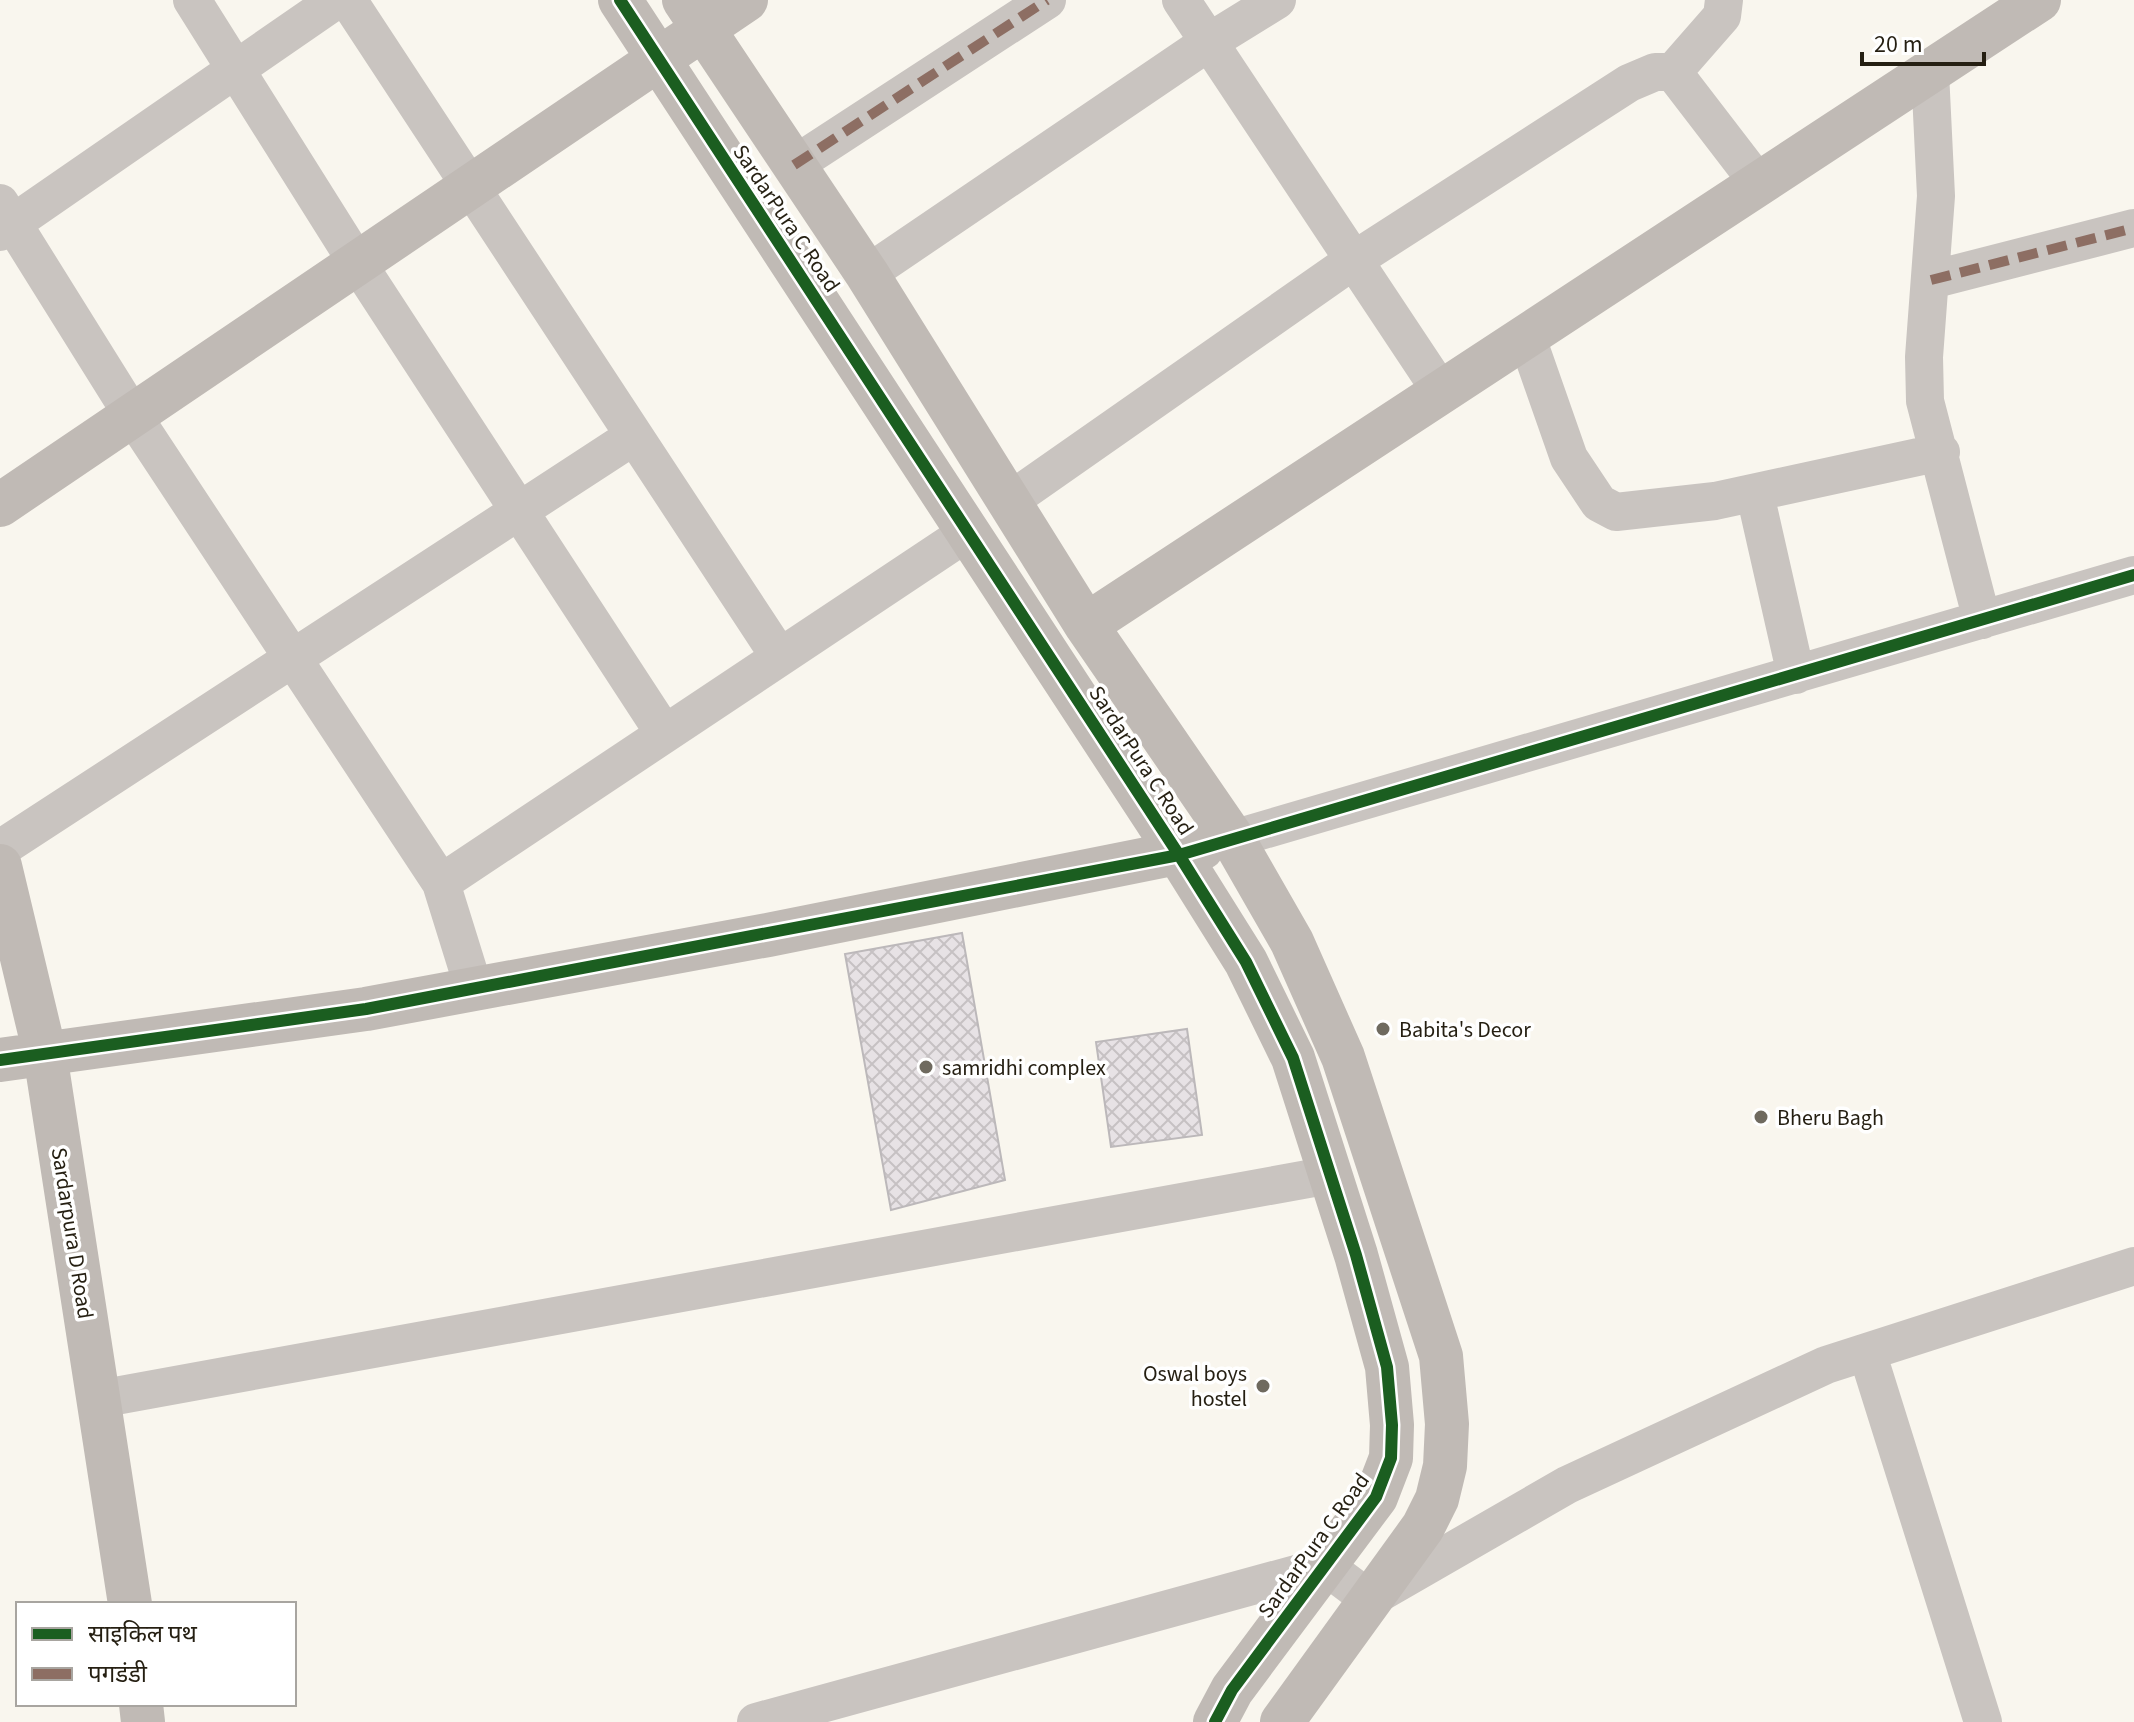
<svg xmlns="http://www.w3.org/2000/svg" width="2134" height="1722" font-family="'Source Sans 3','Noto Sans Devanagari',sans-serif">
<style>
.building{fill:url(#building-cross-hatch);stroke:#bcb8ba;stroke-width:2}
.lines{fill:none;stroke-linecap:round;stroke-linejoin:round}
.street{stroke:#c9c4c0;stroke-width:38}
.secondary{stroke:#c0bab5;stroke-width:44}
.quiet{stroke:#8d6e63;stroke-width:10;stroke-dasharray:20 10;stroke-linecap:butt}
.cycleway-casing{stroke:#fff;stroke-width:17}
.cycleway{stroke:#1b5e20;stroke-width:12}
.poi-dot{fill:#6f6a5f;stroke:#fff;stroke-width:3}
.labels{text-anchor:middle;stroke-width:7;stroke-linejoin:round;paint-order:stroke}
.street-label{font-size:22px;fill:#251f12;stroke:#fff}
.poi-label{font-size:22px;fill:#251f12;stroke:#fff;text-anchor:start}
</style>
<defs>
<pattern id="building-cross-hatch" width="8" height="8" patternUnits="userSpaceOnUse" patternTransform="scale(2)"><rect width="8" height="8" fill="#e7e2e5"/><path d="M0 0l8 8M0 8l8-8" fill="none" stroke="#c6c1c3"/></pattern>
</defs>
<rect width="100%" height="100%" fill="#f9f6ee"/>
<!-- building -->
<path class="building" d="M962,933L1005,1180L891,1210L845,954Z
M1187,1029L1202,1135L1111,1147L1096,1042Z"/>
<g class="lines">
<!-- street -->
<path class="street" d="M192,0L358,264L664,733
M348,0L779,656
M1181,0L1442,393
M1673,72L1722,16L1724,0
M1930,72L1936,196L1924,357L1925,401L1982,620
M794,165L1047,0
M0,203L133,416L441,883L474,989
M0,232L336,0
M867,274L1209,42L1277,0
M1931,280L2134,228
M1527,338L1569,458L1599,503L1616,512L1715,501L1941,452
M1755,494L1796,675
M1008,502L1354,260L1629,83L1655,72H1673L1759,184
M1233,839L2134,575
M0,849L634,436
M441,883L968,532
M1867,1352L1983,1722
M99,1399L1330,1175
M756,1722L1325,1566L1369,1599L1567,1485L1826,1365L2134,1266"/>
<!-- secondary -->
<path class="secondary" d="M620,0L1179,855L1246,962L1293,1058L1356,1255L1387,1367L1392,1425L1391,1458L1376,1497L1232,1690L1215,1722
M684,0L867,274L1086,625L1233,839L1292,942L1343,1057L1441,1356L1447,1424L1445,1466L1437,1499L1423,1527L1282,1722
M0,505L746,0
M1086,625L2039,0
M0,866L45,1054L130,1604
M0,1060L366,1009L768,935L1202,848
M141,1704L143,1722"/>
<!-- quiet -->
<path class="quiet" d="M794,165L1047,0
M1931,280L2134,228"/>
<defs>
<path id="cycleway" d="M620,0L1179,855L1246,962L1293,1058L1356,1255L1387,1367L1392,1425L1391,1458L1376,1497L1232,1690L1215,1722
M0,1060L366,1009L1179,855L2134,575"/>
</defs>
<!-- cycleway casing -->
<use href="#cycleway" class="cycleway-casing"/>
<!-- cycleway -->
<use href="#cycleway" class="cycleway"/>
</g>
<!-- markers -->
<g class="poi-dot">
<circle cx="1383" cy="1029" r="8"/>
<circle cx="926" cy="1067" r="8"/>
<circle cx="1761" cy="1117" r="8"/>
<circle cx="1263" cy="1386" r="8"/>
</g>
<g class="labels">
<!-- street labels -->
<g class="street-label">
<text transform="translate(787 218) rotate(56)" y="8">SardarPura C Road</text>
<text transform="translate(1142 760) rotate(57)" y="8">SardarPura C Road</text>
<text transform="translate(73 1233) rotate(81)" y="8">Sardarpura D Road</text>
<text transform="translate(1313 1545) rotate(-54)" y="8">SardarPura C Road</text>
</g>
<!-- poi labels -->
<g class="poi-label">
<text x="1399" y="1037">Babita's Decor</text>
<text x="942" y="1075">samridhi complex</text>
<text x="1777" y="1125">Bheru Bagh</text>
<text x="1247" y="1381" text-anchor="end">Oswal boys<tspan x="1247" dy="25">hostel</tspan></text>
</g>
</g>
<!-- legend -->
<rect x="16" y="1602" width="280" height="104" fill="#ffffff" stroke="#a8a5a0" stroke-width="2"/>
<rect x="32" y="1628" width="40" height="12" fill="#1b5e20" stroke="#a8a5a0" stroke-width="2"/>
<text x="88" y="1642" font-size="24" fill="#251f12">साइकिल पथ</text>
<rect x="32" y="1668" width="40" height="12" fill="#8d6e63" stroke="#a8a5a0" stroke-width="2"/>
<text x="88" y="1682" font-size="24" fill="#251f12">पगडंडी</text>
<!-- scale -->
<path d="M1862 52v12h122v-12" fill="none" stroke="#251f12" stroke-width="4"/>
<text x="1874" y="52" font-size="24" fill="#251f12" stroke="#ffffff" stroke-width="6" paint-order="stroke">20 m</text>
</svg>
